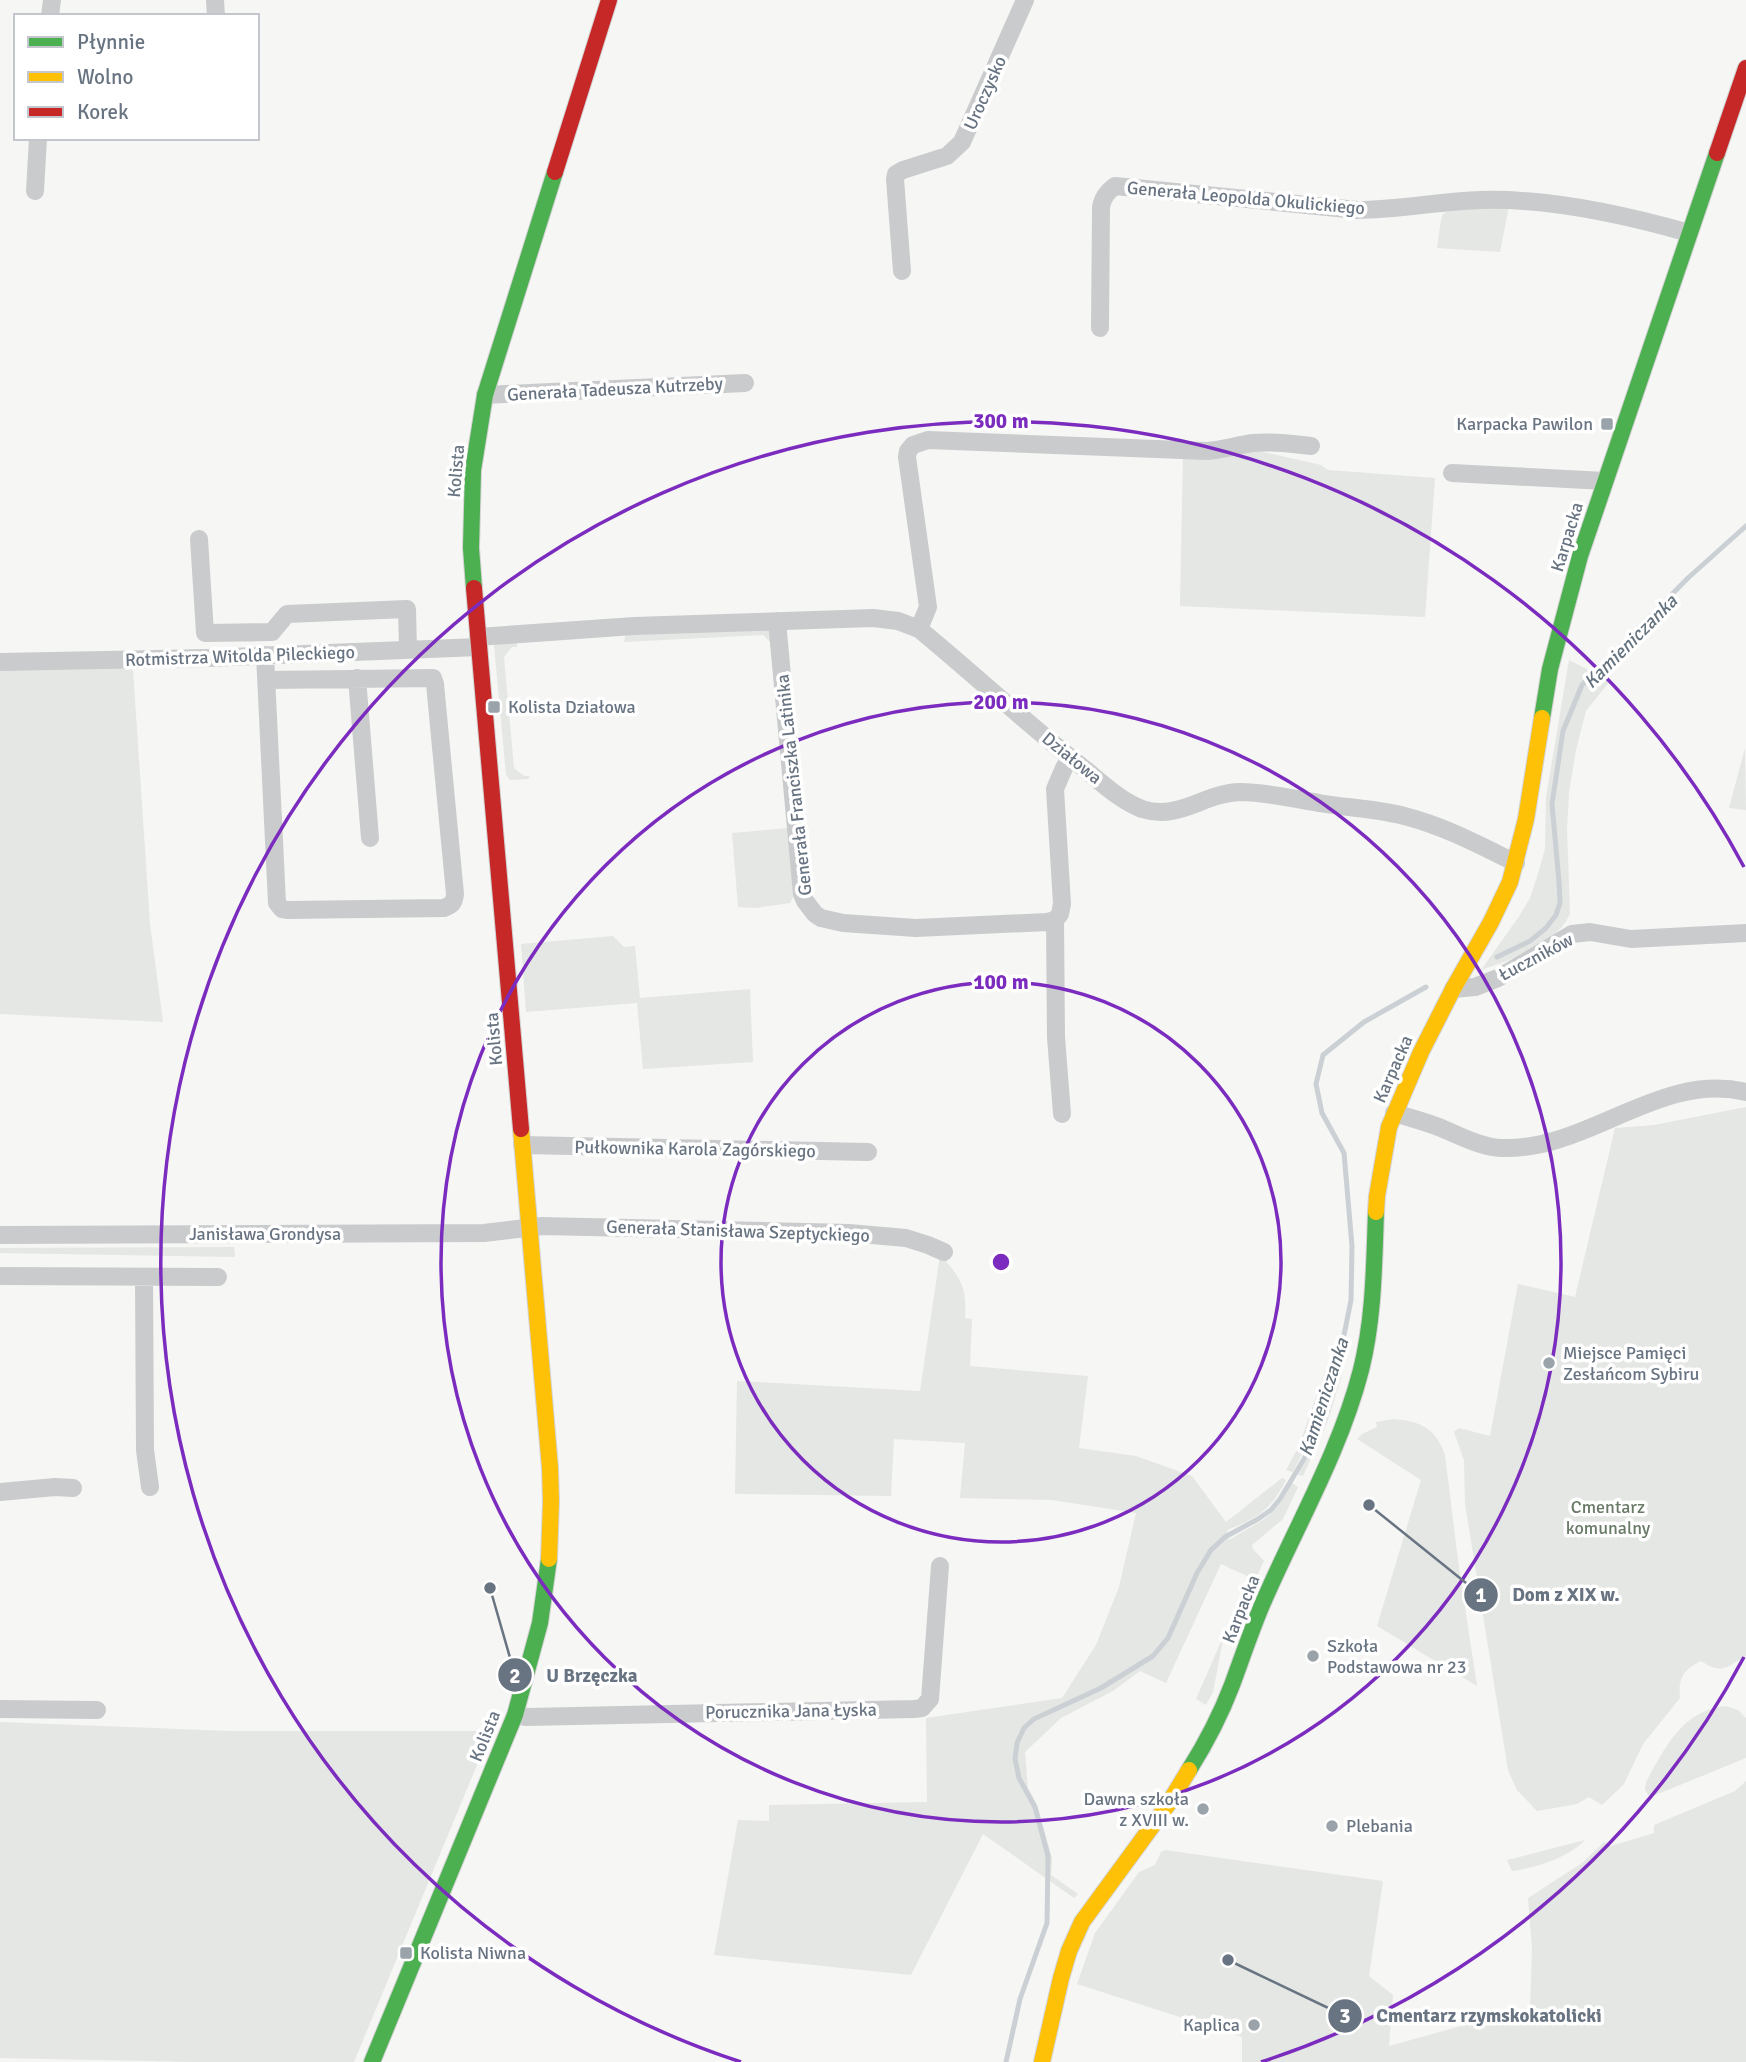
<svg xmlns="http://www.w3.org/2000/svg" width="1746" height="2062" font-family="Signika,sans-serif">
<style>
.green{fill:#e4e7e3}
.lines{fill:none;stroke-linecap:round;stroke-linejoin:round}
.stream{stroke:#cbd0d4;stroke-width:5}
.fast-casing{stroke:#d2d2d3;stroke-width:18}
.slow-casing{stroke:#d2d2d3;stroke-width:18}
.jam-casing{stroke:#d2d2d3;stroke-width:18}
.street{stroke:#cacbcc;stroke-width:18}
.fast{stroke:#4caf50;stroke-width:16}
.slow{stroke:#ffc107;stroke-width:16}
.jam{stroke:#c62828;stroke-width:16}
.ring{fill:none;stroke:#7b2cbf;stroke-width:3.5}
.poi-dot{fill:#9aa2aa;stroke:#fff;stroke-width:2.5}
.labels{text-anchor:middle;stroke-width:7;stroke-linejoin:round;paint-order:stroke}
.street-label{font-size:18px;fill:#697482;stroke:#fff}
.poi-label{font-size:18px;fill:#697482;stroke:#fff;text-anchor:start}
.park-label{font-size:18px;fill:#697a67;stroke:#fff}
.water-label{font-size:19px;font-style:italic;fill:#65737e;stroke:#fff}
.centre{fill:#7b2cbf;stroke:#fff;stroke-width:3.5}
.ring-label{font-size:21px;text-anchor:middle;font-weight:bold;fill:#7b2cbf;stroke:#fff;stroke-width:7;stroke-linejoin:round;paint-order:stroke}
.leader{fill:none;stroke:#697482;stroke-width:2.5}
.callout-dot{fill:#697482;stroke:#fff;stroke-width:2.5}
.mark-label{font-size:21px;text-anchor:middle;font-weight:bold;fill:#fff}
.callout-label{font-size:19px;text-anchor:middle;font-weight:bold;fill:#697482;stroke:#fff;stroke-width:7;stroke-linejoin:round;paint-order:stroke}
</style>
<rect width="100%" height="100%" fill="#f6f6f5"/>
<!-- green -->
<path class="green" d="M1509,206L1500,252L1437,248L1441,220L1443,214L1452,208Z
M1243,451L1263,452L1321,465L1328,470L1435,478L1425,617L1180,606L1183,456L1223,458Z
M767,628L771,631V643L763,635L624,642L626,633Z
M517,640V647H512L504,657L514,768L524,776H530L528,779L510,780L506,775L494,645L498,642Z
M1569,660L1610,681L1586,711L1576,750L1569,792L1567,829L1570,914C1555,946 1513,959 1481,970L1520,915L1530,898L1537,877L1545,849L1546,797Z
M112,666L133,670L150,924L163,1022L0,1014V667Z
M1745,748L1746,810L1729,808Z
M789,828L796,891L790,903L756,908L738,907L732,833Z
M613,936L624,947L635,946L640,998L750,989L753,1062L643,1069L637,1003L526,1012L521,944Z
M1746,1107V1656C1726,1667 1723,1675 1701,1661C1683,1670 1678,1678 1680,1698L1643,1744L1624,1784L1602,1805L1589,1797L1577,1804L1537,1811L1517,1790L1508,1770L1465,1504L1464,1460L1454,1432L1459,1428L1490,1436L1518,1284L1575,1297L1615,1128L1654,1125Z
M234,1247L235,1257L0,1253V1248Z
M940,1255C961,1277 967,1288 965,1318L972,1319L970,1366L1088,1376L1079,1448L1136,1456L1192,1476L1226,1522L1282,1478L1286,1480C1271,1510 1258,1518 1227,1530L1229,1540C1262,1519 1273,1521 1292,1483L1298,1487L1283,1519L1252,1545L1253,1549L1264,1561L1249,1593L1245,1587L1249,1577L1221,1564L1166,1683L1140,1671L1113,1691L1061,1718L1025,1752L1028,1788L1037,1805L1052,1858L1051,1875L1078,1894L1074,1898L983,1834L911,1975L714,1955L738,1820L769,1821V1805L927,1802L926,1718L1062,1698L1096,1645L1119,1587L1136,1513L1052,1500L960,1498L965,1443L894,1439L891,1496L735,1494L737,1381L920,1391Z
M1325,1371L1331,1373C1321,1407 1310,1440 1293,1472L1286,1470L1299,1446Z
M1336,1373L1342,1375L1327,1423L1303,1476L1298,1475C1316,1443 1326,1409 1336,1373Z
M1393,1419C1420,1421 1436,1428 1445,1455L1459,1568L1477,1686L1377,1626L1421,1480L1357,1439L1362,1434L1377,1427L1376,1422Z
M1224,1635L1213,1692L1206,1705L1196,1699Z
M1726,1706L1738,1710L1746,1718V1758L1653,1796L1648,1795L1645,1789L1646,1782C1665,1748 1682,1710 1726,1706Z
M0,1722L229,1731H491L354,2062H195L0,2058Z
M1746,1781V2062H1242V2037L1077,1984L1095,1933L1139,1872L1155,1865L1161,1852L1165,1850L1383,1881L1369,1976L1393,1995L1389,2046L1530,2007L1532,1949L1528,1898L1582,1863L1604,1842L1611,1846L1654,1833V1825L1735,1791Z
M1585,1840C1568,1858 1535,1868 1512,1871L1507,1860Z"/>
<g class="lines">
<!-- stream -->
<path class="stream" d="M1497,957L1530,941L1546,928L1556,915L1560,903L1559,882L1552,804L1563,731L1582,685L1688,578L1746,526
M1006,2062L1020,1999L1047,1923L1048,1856L1035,1807L1019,1778L1015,1759L1017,1743L1024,1728L1034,1719L1101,1688L1153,1656L1168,1638L1197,1573L1211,1550L1225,1537L1258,1519L1271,1510L1280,1499L1304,1459L1313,1438L1340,1355L1351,1300L1352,1246L1344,1153L1322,1113L1316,1084L1323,1055L1364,1022L1426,987"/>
<defs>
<path id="fast" d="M474,588L471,548L473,470L485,395L555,172
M1542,718L1550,669L1580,556L1717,153
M1189,1770C1206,1743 1221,1714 1232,1685C1242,1658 1251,1631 1262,1605C1295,1528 1340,1452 1361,1370C1374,1318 1374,1266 1376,1212
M372,2062L515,1715L540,1623L549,1559"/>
<path id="slow" d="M521,1129L550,1468L551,1501L549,1559
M1376,1212L1377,1196L1389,1127L1421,1052L1453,989L1491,922L1510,882L1526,819L1542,718
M1042,2062L1061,1978L1069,1951L1082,1922L1169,1803L1189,1770"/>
<path id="jam" d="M1717,153L1746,68
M555,172L609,0
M474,588L521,1129"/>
</defs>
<!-- fast casing -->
<use href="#fast" class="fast-casing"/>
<!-- slow casing -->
<use href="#slow" class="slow-casing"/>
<!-- jam casing -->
<use href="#jam" class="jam-casing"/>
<!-- street -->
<path class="street" d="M215,0L216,16
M50,16L52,0
M35,191L38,138
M902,271L895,179L896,174L903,170L947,156L962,142L1025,0
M1100,328L1101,207C1103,197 1107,192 1115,186L1357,210C1399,210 1440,201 1481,200C1547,198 1626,215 1689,233
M485,395L745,383
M1452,473L1605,481
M199,539L205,633L272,632L287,614L407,609L408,650
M777,621L802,894L805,901L815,914L821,918L843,923L916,928L1047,922L1055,920
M919,629L928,607L907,457L908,451L913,445L928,440L1207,451C1223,450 1237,445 1253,443C1272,441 1292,444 1311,446
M478,637L634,626L873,618L898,621L919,629C975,675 1028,725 1086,770C1103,784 1121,801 1142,809C1179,821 1204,793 1240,792C1266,792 1293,799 1319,803C1347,808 1382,809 1408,817C1446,827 1481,846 1516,863
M265,655L277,903L282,909L288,910L444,908C452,905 454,903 455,894L435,684L433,678L267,680
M0,662L207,658L479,647
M357,678L370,838
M1453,989L1475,987L1498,978L1572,934L1590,932L1631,939L1746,933
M1394,1113C1408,1117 1422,1121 1436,1126C1457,1134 1479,1147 1502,1148C1588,1151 1660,1071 1746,1092
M1062,1114L1056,1037L1055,920L1060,914L1062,904L1055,789L1064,768L1071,758
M522,1145L868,1152
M0,1235L484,1233L542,1226L849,1233L906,1238L928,1245L944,1252
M0,1276L218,1277
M144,1277L145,1450L150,1487
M0,1492L55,1487L73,1488
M0,1709L97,1710
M515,1715L527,1717L914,1709L922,1708L930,1699L940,1566"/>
<!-- fast -->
<use href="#fast" class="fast"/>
<!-- slow -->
<use href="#slow" class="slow"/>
<!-- jam -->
<use href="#jam" class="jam"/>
</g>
<!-- distance rings -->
<g class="ring">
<circle cx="1001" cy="1262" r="280"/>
<circle cx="1001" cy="1262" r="560"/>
<path d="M1744 1657A841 841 0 0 1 1261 2062M741 2062A841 841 0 1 1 1744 867"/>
</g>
<!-- markers -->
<g class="poi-dot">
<rect x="1600" y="417" width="14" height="14" rx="3.5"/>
<rect x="487" y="700" width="14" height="14" rx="3.5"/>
<circle cx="1549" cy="1363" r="7"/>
<circle cx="1313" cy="1656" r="7"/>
<circle cx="1203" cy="1809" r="7"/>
<circle cx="1332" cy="1826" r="7"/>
<rect x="399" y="1946" width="14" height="14" rx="3.5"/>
<circle cx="1254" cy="2025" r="7"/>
</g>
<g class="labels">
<!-- street labels -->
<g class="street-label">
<text transform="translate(985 93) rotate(-66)" y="6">Uroczysko</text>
<text transform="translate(1246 198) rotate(5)" y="6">Generała Leopolda Okulickiego</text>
<text transform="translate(615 389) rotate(-3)" y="6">Generała Tadeusza Kutrzeby</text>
<text transform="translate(456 471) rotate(-85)" y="6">Kolista</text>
<text transform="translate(1567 537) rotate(-73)" y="6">Karpacka</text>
<text transform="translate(240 656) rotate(-2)" y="6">Rotmistrza Witolda Pileckiego</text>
<text transform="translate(1072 758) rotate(39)" y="6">Działowa</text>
<text transform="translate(794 785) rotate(-96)" y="6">Generała Franciszka Latinika</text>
<text transform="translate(1536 957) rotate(-28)" y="6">Łuczników</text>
<text transform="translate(494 1039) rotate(-95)" y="6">Kolista</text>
<text transform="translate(1393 1069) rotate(-66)" y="6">Karpacka</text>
<text transform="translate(695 1149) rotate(1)" y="6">Pułkownika Karola Zagórskiego</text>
<text transform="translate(738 1231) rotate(2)" y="6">Generała Stanisława Szeptyckiego</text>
<text x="265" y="1240">Janisława Grondysa</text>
<text transform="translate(1241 1609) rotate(-68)" y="6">Karpacka</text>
<text transform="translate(791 1711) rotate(-1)" y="6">Porucznika Jana Łyska</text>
<text transform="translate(485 1736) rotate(-68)" y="6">Kolista</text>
</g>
<!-- poi labels -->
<g class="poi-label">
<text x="1593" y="430" text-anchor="end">Karpacka Pawilon</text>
<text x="508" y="713">Kolista Działowa</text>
<text x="1563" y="1359">Miejsce Pamięci<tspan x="1563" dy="21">Zesłańcom Sybiru</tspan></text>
<text x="1327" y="1652">Szkoła<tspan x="1327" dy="21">Podstawowa nr 23</tspan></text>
<text x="1189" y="1805" text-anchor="end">Dawna szkoła<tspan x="1189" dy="21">z XVIII w.</tspan></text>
<text x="1346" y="1832">Plebania</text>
<text x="420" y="1959">Kolista Niwna</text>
<text x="1240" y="2031" text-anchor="end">Kaplica</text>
</g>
<!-- park labels -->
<g class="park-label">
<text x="1608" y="1513">Cmentarz<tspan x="1608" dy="21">komunalny</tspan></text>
</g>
<!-- water labels -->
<g class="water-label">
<text transform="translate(1630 641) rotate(-45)" y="7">Kamieniczanka</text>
<text transform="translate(1323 1397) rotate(-72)" y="7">Kamieniczanka</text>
</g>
</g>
<circle cx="1001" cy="1262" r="10" class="centre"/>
<g class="ring-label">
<text x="1001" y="428">300 m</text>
<text x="1001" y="709">200 m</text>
<text x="1001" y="989">100 m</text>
</g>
<!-- callouts -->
<path class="leader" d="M1369 1505L1481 1595M490 1588L515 1675M1228 1960L1345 2016"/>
<g class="callout-dot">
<circle cx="1369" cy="1505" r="7"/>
<circle cx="490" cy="1588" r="7"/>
<circle cx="1228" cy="1960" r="7"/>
<circle cx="1481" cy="1595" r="18"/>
<circle cx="515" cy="1675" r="18"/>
<circle cx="1345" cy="2016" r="18"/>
</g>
<g class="mark-label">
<text x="1481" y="1602">1</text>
<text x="515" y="1683">2</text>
<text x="1345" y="2023">3</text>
</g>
<g class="callout-label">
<text x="1566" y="1601">Dom z XIX w.</text>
<text x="592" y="1682">U Brzęczka</text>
<text x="1489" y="2022">Cmentarz rzymskokatolicki</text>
</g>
<!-- legend -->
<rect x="14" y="14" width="245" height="126" fill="#ffffff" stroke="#c3c7cd" stroke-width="2"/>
<rect x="28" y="37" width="35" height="10" fill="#4caf50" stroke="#c3c7cd" stroke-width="2"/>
<text x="77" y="49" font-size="21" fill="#697482">Płynnie</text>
<rect x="28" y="72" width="35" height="10" fill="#ffc107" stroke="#c3c7cd" stroke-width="2"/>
<text x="77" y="84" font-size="21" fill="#697482">Wolno</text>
<rect x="28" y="107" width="35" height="10" fill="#c62828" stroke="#c3c7cd" stroke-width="2"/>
<text x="77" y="119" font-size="21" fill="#697482">Korek</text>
</svg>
